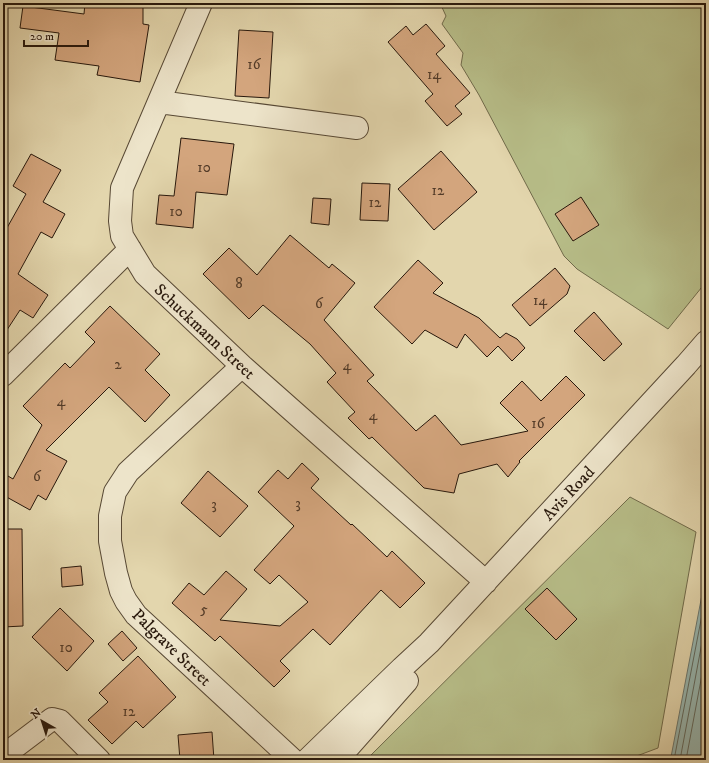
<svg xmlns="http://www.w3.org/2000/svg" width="709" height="763" font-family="'IM FELL DW Pica',serif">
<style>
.green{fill:#b7bd88;stroke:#706a4a}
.water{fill:#97b7b1;stroke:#6b776f}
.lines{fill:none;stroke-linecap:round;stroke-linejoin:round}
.shore{stroke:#60685e;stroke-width:1}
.building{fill:#d3a57d;stroke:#28180c}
.minor-casing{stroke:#574834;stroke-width:24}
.minor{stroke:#ede4ca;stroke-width:22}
.labels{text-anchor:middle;stroke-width:3;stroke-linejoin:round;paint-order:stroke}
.number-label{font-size:15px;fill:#533b28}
.street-label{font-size:17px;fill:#28180c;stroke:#ede4ca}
</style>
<rect width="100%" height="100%" fill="#e3d6ad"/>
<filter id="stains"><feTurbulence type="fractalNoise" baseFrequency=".005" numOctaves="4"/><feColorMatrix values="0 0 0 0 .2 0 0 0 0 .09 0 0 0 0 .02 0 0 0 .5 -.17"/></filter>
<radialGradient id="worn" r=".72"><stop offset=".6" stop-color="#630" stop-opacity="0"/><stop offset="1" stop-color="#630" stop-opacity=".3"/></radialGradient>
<!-- green -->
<path class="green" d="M440,3H706V282L668,329L577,269L564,256L479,95L461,65L463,53L442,24L446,16Z
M630,497L696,532L658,748L626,760H366Z"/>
<!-- water -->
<path class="water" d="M706,577V760H665L671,757L705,579Z"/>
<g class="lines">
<!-- shore -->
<path class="shore" d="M674,760L706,594
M680,760L706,621
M686,760L706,653"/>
</g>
<!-- building -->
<path class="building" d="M85,3H143V24L149,25L140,82L97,75L99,66L55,60L59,33L20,28L23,6L84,14Z
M426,24L445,46L436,54L470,93L455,106L462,114L447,126L425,101L433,94L388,42L406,26L413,35Z
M239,30L273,32L269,98L235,96Z
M181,138L234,144L227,195L196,192L193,228L156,224L159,195L174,196Z
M441,151L477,192L434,230L398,189Z
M31,154L61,170L43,202L65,214L52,238L41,232L18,274L48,295L33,318L20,310L3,336V235L26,194L13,186Z
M362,183L390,184L388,221L360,220Z
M581,197L599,225L573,241L555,214Z
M313,198L331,199L329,225L311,223Z
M290,235L329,268L332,264L355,283L324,320L374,375L367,381L416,431L435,415L461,445L528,431L500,403L522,381L541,401L566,376L585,395L519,461L520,462L508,477L497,464L459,474L454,493L424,488L372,437L369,439L348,418L355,412L327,382L336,373L310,344L263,305L249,319L203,274L229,248L257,275Z
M418,260L443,283L433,293L479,318L500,338L506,333L517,339L525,348L512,361L498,346L487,357L465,334L457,348L425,330L412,344L374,307Z
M555,268L570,286L567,294L530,326L512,305Z
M110,306L160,354L145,370L170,395L145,422L109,387L46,450L67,461L46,500L38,495L30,510L3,495V473L13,479L42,425L23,406L65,363L70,368L95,342L85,332Z
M594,312L622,344L604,361L574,331Z
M302,463L319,479L311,488L351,525L352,524L387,557L392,551L425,583L400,608L381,590L330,645L313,629L280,661L290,671L274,687L220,636L215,641L172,603L189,583L204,595L226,571L247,589L220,620L280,626L308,602L279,575L270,584L254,570L294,526L258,492L278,470L288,479Z
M208,471L248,506L220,537L181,503Z
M3,529H22L23,626L3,627Z
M81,566L83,585L62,587L61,568Z
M547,588L577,619L556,640L525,609Z
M60,608L94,641L67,671L32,637Z
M122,631L137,648L123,661L108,644Z
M138,656L176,697L143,728L136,721L112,744L88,720L108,702L99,693Z
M212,732L214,760H180L178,735Z"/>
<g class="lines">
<defs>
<path id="minor" d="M201,3L122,188L120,221L122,236L145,274L242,366L486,582
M159,102L357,128
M242,366L128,472L115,492L110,516V541L116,573L121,591L126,601L136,615L293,760
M3,375L130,249
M3,756L52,719L60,721L99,760
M307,760L402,668L429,643L686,365L706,342
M337,760L407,681"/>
</defs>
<!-- minor casing -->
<use href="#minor" class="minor-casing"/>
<!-- minor -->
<use href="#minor" class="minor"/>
</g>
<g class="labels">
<!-- number labels -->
<g class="number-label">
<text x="254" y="69">16</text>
<text x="434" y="79">14</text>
<text x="204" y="172">10</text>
<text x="438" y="195">12</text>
<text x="375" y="207">12</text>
<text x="176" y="216">10</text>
<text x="239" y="288">8</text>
<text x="540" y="305">14</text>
<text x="319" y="308">6</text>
<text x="118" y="369">2</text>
<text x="347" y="370">4</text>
<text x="61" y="406">4</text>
<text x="373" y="420">4</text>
<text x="538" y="428">16</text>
<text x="37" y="481">6</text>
<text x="298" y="508">3</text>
<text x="214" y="509">3</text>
<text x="204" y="614">5</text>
<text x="66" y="652">10</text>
<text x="129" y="716">12</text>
</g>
<!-- street labels -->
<g class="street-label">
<text transform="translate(205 331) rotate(43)" y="6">Schuckmann Street</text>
<text transform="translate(568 493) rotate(-47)" y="6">Avis Road</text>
<text transform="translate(172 647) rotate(44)" y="6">Palgrave Street</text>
</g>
</g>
<!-- margin -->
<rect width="709" height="763" fill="none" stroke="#e3d6ad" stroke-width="16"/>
<rect x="4" y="4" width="701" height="755" fill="none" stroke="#28180c" stroke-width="2"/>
<rect x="8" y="8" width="693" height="747" fill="none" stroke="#28180c"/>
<!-- north arrow -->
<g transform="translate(42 721) rotate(321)" stroke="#ede4ca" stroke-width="3" paint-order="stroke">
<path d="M0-3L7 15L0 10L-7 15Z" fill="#28180c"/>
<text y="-6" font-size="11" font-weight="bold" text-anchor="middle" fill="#28180c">N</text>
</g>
<!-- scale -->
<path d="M24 40v6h64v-6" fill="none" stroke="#28180c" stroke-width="2"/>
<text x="30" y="40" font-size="12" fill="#28180c" stroke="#ede4ca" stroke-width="3" paint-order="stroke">20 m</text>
<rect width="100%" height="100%" filter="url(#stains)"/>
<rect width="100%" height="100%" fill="url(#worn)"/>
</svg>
